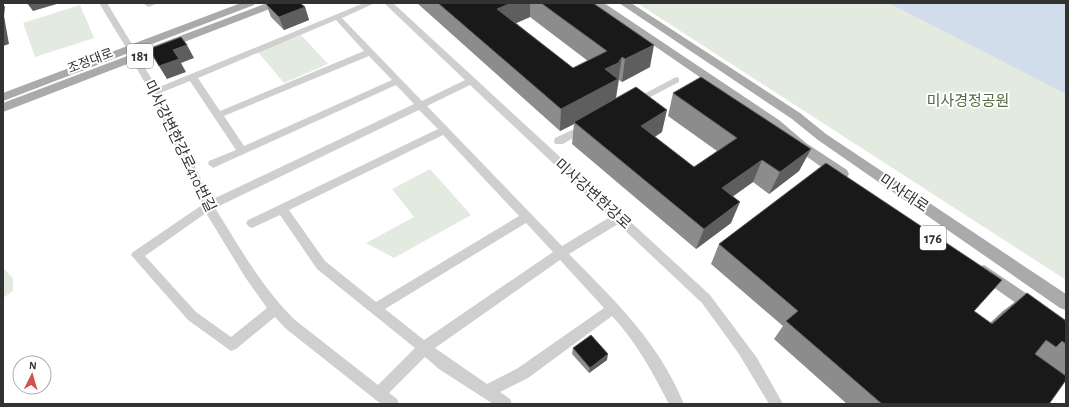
<svg xmlns="http://www.w3.org/2000/svg" width="1069" height="407" font-family="'Alegreya Sans','Noto Sans KR',sans-serif">
<style>
.green{fill:#e3eadf}
.water{fill:#d1ddea}
.lines{fill:none;stroke-linecap:round;stroke-linejoin:round}
.minor{fill:#cfcfcf;fill-rule:evenodd}
.major{fill:#aaa;fill-rule:evenodd}
.wall{fill:#8c8c8c;fill-rule:evenodd}
.shaded-wall{fill:#5e5e5e}
.building{fill:#191919;stroke:#5e5e5e}
.labels{text-anchor:middle;stroke-width:4;stroke-linejoin:round;paint-order:stroke}
.far-street-label{font-size:13px;fill:#323232;stroke:#fff}
.shield{fill:#fff;stroke:#707070;stroke-width:1}
.shield-label{font-size:14px;font-weight:bold;fill:#323232}
.park-label{font-size:15px;fill:#506a43;stroke:#fff}
.street-label{font-size:15px;fill:#323232;stroke:#fff}
</style>
<rect width="100%" height="100%" fill="#fff"/>
<!-- green -->
<path class="green" d="M637,3H1066V280Z
M80,5L94,38L35,57L23,23Z
M301,35L328,64L284,83L258,52Z
M430,169L471,215L394,258L366,243L414,217L392,189Z
M3,268L13,278V291L3,298Z"/>
<!-- water -->
<path class="water" d="M889,3H1066V94Z"/>
<g class="lines">
<!-- minor -->
<path class="minor" d="M99,3H107L135,49L134,51H128Z
M143,3H159L148,7Z
M364,3H375L342,18L422,101L465,80L384,3H393L710,295L757,358L783,404H769L739,354L702,303L618,224L569,254C615,301 658,341 684,404H669C653,373 637,343 612,316L528,378L500,392L510,399L512,404H493L439,369L425,357L389,393L397,399L399,404H381L285,328L275,317L236,349L231,351L188,320L131,255L133,252L202,205L150,92L131,58L132,56H138L157,88ZM336,20L364,51L220,111L198,78ZM369,56L392,80L244,146L224,116ZM190,81L236,150L209,161L208,164L213,168L396,85L414,104L211,200L160,93ZM470,85L610,217L562,246L427,106ZM419,110L438,129L248,220L246,223L248,226L252,228L280,215L317,269L415,348L378,385L295,320C262,288 239,246 215,208ZM443,135L519,216L376,302L325,261L289,210ZM206,213L245,277L267,308L231,337L196,312L145,256ZM526,223L553,252L424,340L385,309ZM560,260L604,308L518,368L487,384L435,348Z
M676,77L679,78V82L637,104H631L629,102Z
M585,124L588,125L590,127L588,129L563,144H555L554,141L555,138Z"/>
<!-- major -->
<path class="major" d="M241,3H255L254,5L3,101V93Z
M267,3H281L280,5L3,112V103Z
M592,3H604L779,120L806,143L847,170L849,174L847,178L842,179L837,178L796,149L771,126Z
M619,3H631L800,113L826,134L1066,294V310L1060,308L818,140L792,119Z
M984,265L1066,320V336L1060,334L979,277L976,272L979,267Z"/>
</g>
<!-- wall -->
<path class="wall" d="M417,3H593L650,67L622,82L619,80L616,99L662,132L655,137L694,167L717,151L668,116L673,93L811,149L799,171L769,194L753,182L733,196L731,223L696,249L572,144L574,124L560,131ZM530,17L588,61L573,68L516,23Z
M266,4L305,7L309,20L284,30L271,17Z
M719,244L974,311L990,323L1003,311L1027,293L1066,321V382L1065,381L1049,404H847L774,339L783,326L711,264Z
M573,348L607,360L589,373L572,354Z"/>
<!-- shaded-wall -->
<path class="shaded-wall" d="M27,3H60L33,11Z
M511,3H530V17L498,31L497,9Z
M3,4L5,7L4,16L9,44L3,46Z
M305,7L309,20L284,30L279,17Z
M187,45L194,58L181,63L186,72L167,79L159,66L173,50Z
M654,45L650,67L622,82L625,59Z
M622,57L615,102L574,122V124L560,131L561,109L605,69Z
M667,110L662,132L636,148L641,126Z
M811,149L799,171L769,194L780,172Z
M762,160L753,182L714,210L722,188Z
M740,202L731,223L696,249L704,229Z
M608,354L607,360L589,373L590,368Z"/>
<!-- building -->
<path class="building" d="M269,3H300L305,7L279,17L266,4Z
M438,3H511L497,9L573,68L607,51L541,3H593L654,45L625,59L622,57L618,63L605,69L618,79L561,109Z
M181,37L187,45L173,50L179,59L159,66L149,49Z
M701,77L811,149L780,172L762,160L722,188L740,202L704,229L574,122L636,87L667,110L641,126L694,167L737,138L673,93Z
M826,163L1002,280L974,311L992,324L1027,293L1066,321V344L1062,341L1056,347L1046,340L1035,354L1066,376V380L1049,404H882L786,321L798,311L719,244Z
M591,335L608,354L590,368L573,348Z"/>
<g class="labels">
<!-- far-street labels -->
<g class="far-street-label">
<text transform="translate(90 60) rotate(-21)" y="5">조정대로</text>
</g>
<!-- shield labels -->
<g class="shield">
<rect x="127" y="44" width="26" height="24" rx="3"/>
<rect x="920" y="226" width="26" height="24" rx="3"/>
</g>
<g class="shield-label">
<text x="140" y="61">181</text>
<text x="933" y="243">176</text>
</g>
<!-- park labels -->
<g class="park-label">
<text x="968" y="106">미사경정공원</text>
</g>
<!-- street labels -->
<g class="street-label">
<text transform="translate(180 146) rotate(64)" y="5">미사강변한강로410번길</text>
<text transform="translate(904 193) rotate(34)" y="5">미사대로</text>
<text transform="translate(593 194) rotate(42)" y="5">미사강변한강로</text>
</g>
</g>
<!-- border -->
<rect width="1069" height="407" fill="none" stroke="#323232" stroke-width="8"/>
<!-- north arrow -->
<g transform="translate(32 375) rotate(5)"><circle r="19" fill="#ffffff" stroke="#adadad"/>
<path d="M0-3L7 15L0 10L-7 15Z" fill="#d45349"/>
<text y="-6" font-size="11" font-weight="bold" text-anchor="middle" fill="#323232">N</text>
</g>
</svg>
